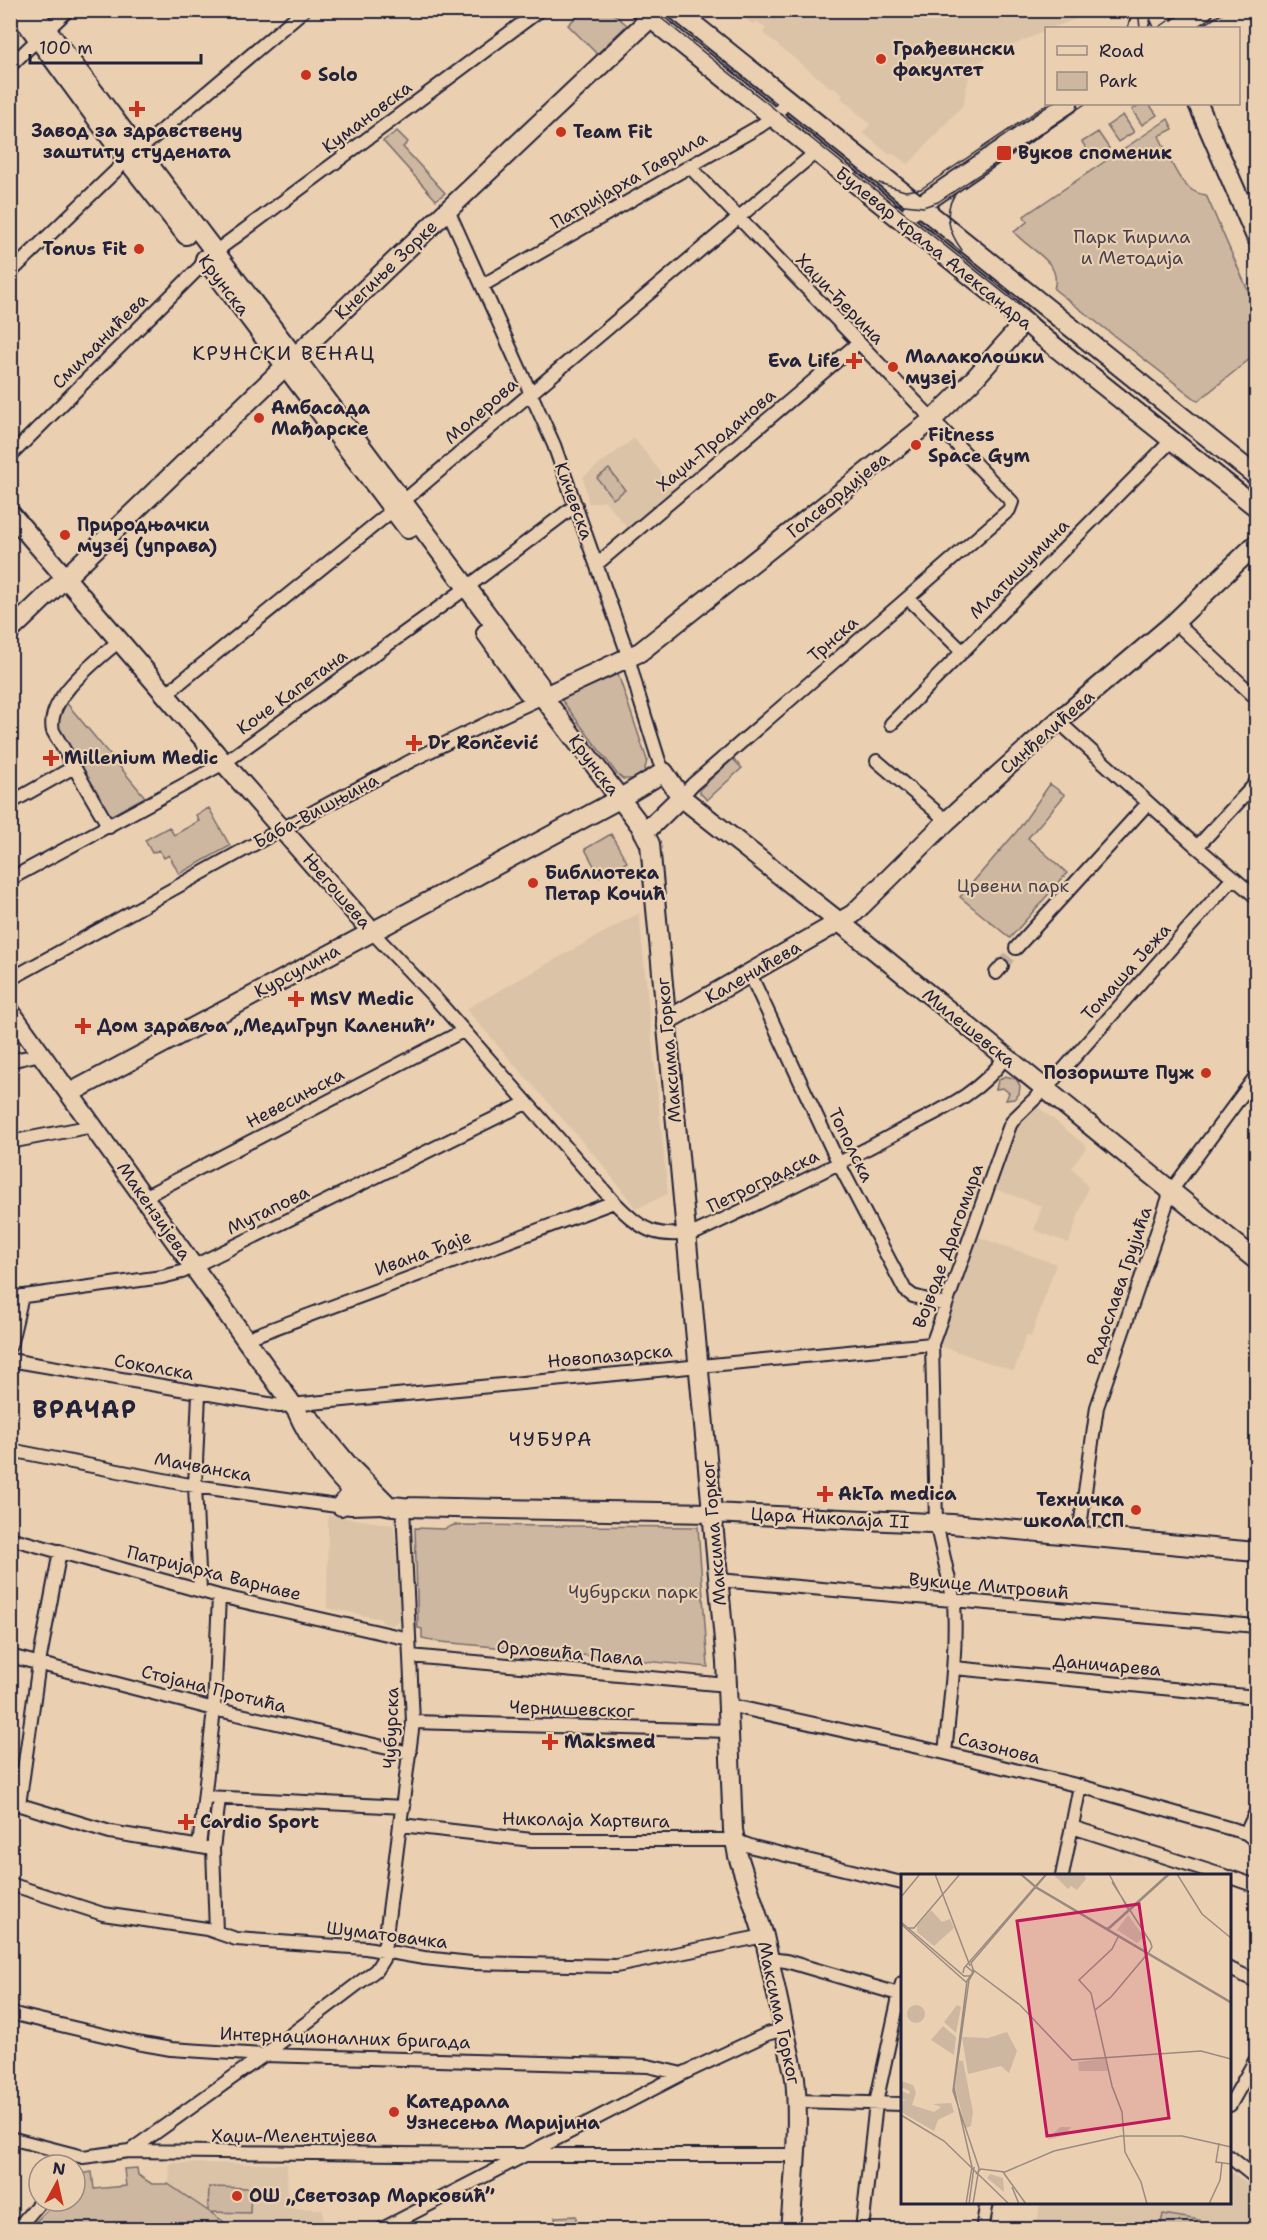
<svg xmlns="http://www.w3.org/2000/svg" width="1267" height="2240" font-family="'Shantell Sans',sans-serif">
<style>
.built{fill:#dbc3a8}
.green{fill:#cdb7a0;stroke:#786c6e;stroke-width:1.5}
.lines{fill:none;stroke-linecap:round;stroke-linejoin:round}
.street-tunnel{stroke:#c2ad99;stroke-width:12;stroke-dasharray:12 6;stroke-linecap:butt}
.street-casing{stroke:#22223b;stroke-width:16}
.secondary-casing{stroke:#22223b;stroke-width:22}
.street{stroke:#ead0b1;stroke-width:12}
.secondary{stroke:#ead0b1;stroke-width:18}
.tram{stroke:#22223b;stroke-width:1.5}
.poi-dot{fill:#c8321e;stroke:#ead0b1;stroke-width:2}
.labels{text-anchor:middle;stroke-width:4.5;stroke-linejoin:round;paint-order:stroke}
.poi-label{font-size:18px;font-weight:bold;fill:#22223b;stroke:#ead0b1;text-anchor:start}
.street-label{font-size:18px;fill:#22223b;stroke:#ead0b1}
.park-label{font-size:18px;fill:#44404f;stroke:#ead0b1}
.neighbourhood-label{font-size:20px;letter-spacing:1.5px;fill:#22223b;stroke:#ead0b1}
.district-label{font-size:24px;font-weight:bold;letter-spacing:1.5px;fill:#22223b;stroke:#ead0b1}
.inset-road{fill:none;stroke:#9a8a82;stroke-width:1.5}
.view{fill:#c2185b;fill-opacity:0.15;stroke:#c2185b;stroke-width:3}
.inset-edge{fill:none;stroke:#22223b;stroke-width:3}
</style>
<rect width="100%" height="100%" fill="#ead0b1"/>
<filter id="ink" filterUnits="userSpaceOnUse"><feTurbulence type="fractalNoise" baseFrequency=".0167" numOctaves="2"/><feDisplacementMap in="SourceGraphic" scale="12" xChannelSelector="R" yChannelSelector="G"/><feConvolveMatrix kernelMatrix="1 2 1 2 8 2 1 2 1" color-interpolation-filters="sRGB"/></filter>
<g filter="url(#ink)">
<!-- built -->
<path class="built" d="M734,11V10L1095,11L1053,28H1046V31L990,55L971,68L963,105L908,165L892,153L890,155L863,133L870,124L841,98L843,95L834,88L832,89L763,33L766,28L756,21L753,24Z
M634,438L674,489L629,530L605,501L589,504L583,477Z
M639,913L668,1194L636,1209L602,1164L466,1009Z
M1036,1105L1087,1147L1072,1167L1088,1187L1069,1243L1034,1230L1042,1206L995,1189L1014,1132Z
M978,1237L1056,1264L1031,1337L1026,1336L1014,1371L940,1346Z
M328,1515L394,1525L400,1619L392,1625L383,1623L381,1619L327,1608Z
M170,2163L287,2164L288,2208L323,2209V2229H234L169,2184Z
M1230,2171L1256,2190V2229L1036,2230L1040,2203L1230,2202Z"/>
<!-- green -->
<path class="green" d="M583,10L610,11L627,25L597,54L568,25Z
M1141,104H1149L1157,115L1142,125L1132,110Z
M1123,115L1134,132L1118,142L1107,126Z
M1168,119L1173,129L1159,136C1170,157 1179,193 1206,195L1256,309V354L1198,401L1054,289C1063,261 1028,250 1014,232L1027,222L1024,216Z
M397,131L408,142L403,147L445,193L436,200L383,141Z
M1098,132L1109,148L1093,159L1082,142Z
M609,469L625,490L613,499L597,478Z
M618,674L647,760L644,773L637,779H623L617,774L561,699Z
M64,700L145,797L108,817L59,731L57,720Z
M733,759L742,768L707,800L700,793V789Z
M1050,784L1065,795L1028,838L1067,873L1010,938L960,897L1018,830Z
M209,808L230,846L179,874L169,855L164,858L159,850L152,853L145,840L169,827L174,835L199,821L196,815Z
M611,834L627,862L600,877L585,849Z
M1005,1076L1016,1079L1020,1086L1019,1094L1014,1099L1006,1100L1009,1093L1003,1088L996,1089L998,1081Z
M454,1525L698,1527L708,1667L441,1642L422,1638V1629L418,1628L415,1528L444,1529Z
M137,2168L138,2175L152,2184H168L208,2211L209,2187L251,2188L250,2213L210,2212L234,2229H28L57,2201H75V2185L86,2173L92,2172L94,2189L126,2186L124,2169Z
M1163,2214L1200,2220L1198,2229H1160Z
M576,2216V2229H556L555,2217Z"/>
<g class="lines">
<!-- street-tunnel -->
<path class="street-tunnel" d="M1002,966L1016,948"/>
<defs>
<path id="street" d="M10,66L68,10
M1242,203L1256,196
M448,210L554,445L625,646L639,697L659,761L664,772
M10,273L127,160L304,10
M483,285L760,126L773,117L788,101
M10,456L215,252L540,10
M597,564L858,343
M908,598L963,652
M1175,622L1256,698
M166,694L393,510L816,152
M1058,721L1197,847L1256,897
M891,724L1173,439
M877,761L947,821
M681,797L693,784L1009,510L1012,502L689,166
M10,803L74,767
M109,827L53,731C45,698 98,660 120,640
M1197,847L1256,783
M10,879L224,763L458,594L576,505
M372,932L436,999L614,1202C643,1231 655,1239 697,1232C765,1200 832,1168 898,1132C936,1112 980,1095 1005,1057
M1016,948L1148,803
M996,973L1002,966
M750,974L839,1164L905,1290L913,1296L945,1305
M10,979C187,883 360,780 543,697
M10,1061L41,1054
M10,1142L93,1126
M144,1197L463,1031
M10,1298L162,1277L182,1272L526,1103
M245,1339L614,1202
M10,1346L22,1296
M10,1360L280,1406L932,1344
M199,1393L195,1486L200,1590
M10,1450L195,1486L351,1508L383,1507
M1079,1534L1097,1407L1171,1191L1256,1076
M10,1538L219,1596L409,1639
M718,1580L1256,1626
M10,1656L214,1709L410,1753
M410,1656L727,1685
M954,1668L1256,1697
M728,1705L945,1753L1080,1786L1246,1833L1256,1841
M413,1722L729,1731
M945,1753C950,1703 957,1652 954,1602L936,1523L932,1344L935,1336L1010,1125L1014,1119L1056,1078L1233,878
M206,1797L404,1807
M10,1802L110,1832L213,1849
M19,1805L39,1663L60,1551
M401,1825L532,1840H734L753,1847L902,1883
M1072,1827L1225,1876
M1246,1833L1256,1812
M199,1847L214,1709L219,1596
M1062,1876L1080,1786
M1230,1877L1256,1886
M10,1884L103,1914L207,1929L236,1939L366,1948L424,1958L471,1963L616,1966L764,1936
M216,1932L213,1849L219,1798
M769,1959L786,1961L902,1995
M1230,1969L1256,1981
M10,2013L137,2043L171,2049L264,2055L648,2066L682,2074
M797,2101L902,2104
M1230,2105L1256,2059
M10,2138L83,2157L129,2151L487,2155H796
M130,2151L264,2055L376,1970L383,1959L413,1722L403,1507
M1230,2157L1256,2178
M16,2230L41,2201
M380,2230L682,2074L767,2034L785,2029
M862,2230L876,2103L902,1983
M982,2230L987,2202"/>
<path id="secondary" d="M17,10L127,160L186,235
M32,10L305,371L539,684L543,697L640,825L650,844L726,1662L733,1830L738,1856L764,1936L795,2078C800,2128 794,2179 790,2230
M640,10L1012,309L1040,335L1256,507
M676,10L1256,476
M1157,10L1165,28
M1138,28L1143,10
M1178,28L1204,10
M1198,104L1256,237
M912,211L1068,104
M205,259L408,529
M10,513L224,763L372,932
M10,631L432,225L659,10
M486,633L527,691L543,697
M543,697L640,652L932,420L975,378L1014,334L1017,327L1012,309
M644,833L681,797
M10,1011L297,1411C307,1435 339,1484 362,1497C374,1504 389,1506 403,1507L711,1513L952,1524L1256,1552
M666,1021L853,914L947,821L1058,721L1175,622L1256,544
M70,1093L387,924L619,799L664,772L681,797L852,932L1256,1260
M311,1420L349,1466L385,1502
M341,1506L349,1496L348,1485"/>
</defs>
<!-- street casing -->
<use href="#street" class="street-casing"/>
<!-- secondary casing -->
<use href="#secondary" class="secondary-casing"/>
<!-- street -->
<use href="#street" class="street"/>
<!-- secondary -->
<use href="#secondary" class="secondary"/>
<!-- tram -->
<path class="tram" d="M651,10L1256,495
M1138,10L1140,28
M1158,28L1184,10
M1199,28L1227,10
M879,183L905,191L921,189L1047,104
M956,193C942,211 949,233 962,250
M895,204L923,207L938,202L1085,104"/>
</g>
</g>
<!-- markers -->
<g class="poi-dot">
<circle cx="881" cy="59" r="6"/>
<circle cx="306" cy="75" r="6"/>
<path d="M134 100h6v6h6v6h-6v6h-6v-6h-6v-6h6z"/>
<circle cx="561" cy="132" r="6"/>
<rect x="996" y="145" width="16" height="16" rx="3"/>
<circle cx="139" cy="249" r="6"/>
<path d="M851 352h6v6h6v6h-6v6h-6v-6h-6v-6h6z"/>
<circle cx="893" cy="367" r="6"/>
<circle cx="259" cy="418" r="6"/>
<circle cx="916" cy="445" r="6"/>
<circle cx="65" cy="535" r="6"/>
<path d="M411 734h6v6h6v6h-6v6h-6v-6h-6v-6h6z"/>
<path d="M48 749h6v6h6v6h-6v6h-6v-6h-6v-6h6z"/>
<circle cx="533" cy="883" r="6"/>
<path d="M293 990h6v6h6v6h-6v6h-6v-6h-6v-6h6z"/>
<path d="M80 1017h6v6h6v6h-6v6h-6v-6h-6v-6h6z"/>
<circle cx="1206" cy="1073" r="6"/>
<path d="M822 1485h6v6h6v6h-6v6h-6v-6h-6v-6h6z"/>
<circle cx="1136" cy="1510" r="6"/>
<path d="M547 1733h6v6h6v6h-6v6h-6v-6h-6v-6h6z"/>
<path d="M183 1813h6v6h6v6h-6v6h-6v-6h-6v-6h6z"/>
<circle cx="394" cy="2112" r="6"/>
<circle cx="237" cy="2196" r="6"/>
</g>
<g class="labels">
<!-- poi labels -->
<g class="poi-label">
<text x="893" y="55">Грађевински<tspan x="893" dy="21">факултет</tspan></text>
<text x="318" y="81">Solo</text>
<text x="137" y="137" text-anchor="middle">Завод за здравствену<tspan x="137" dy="21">заштиту студената</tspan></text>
<text x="573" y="138">Team Fit</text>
<text x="1018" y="159">Вуков споменик</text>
<text x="127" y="255" text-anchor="end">Tonus Fit</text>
<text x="905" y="363">Малаколошки<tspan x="905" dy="21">музеј</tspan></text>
<text x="840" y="367" text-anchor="end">Eva Life</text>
<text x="271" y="414">Амбасада<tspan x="271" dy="21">Мађарске</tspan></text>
<text x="928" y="441">Fitness<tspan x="928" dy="21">Space Gym</tspan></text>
<text x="77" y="531">Природњачки<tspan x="77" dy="21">музеј (управа)</tspan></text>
<text x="428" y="749">Dr Rončević</text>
<text x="64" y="764">Millenium Medic</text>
<text x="545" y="879">Библиотека<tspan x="545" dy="21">Петар Кочић</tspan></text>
<text x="310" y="1005">MSV Medic</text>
<text x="97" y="1032">Дом здравља „МедиГруп Каленић”</text>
<text x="1194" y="1079" text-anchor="end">Позориште Пуж</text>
<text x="838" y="1500">AkTa medica</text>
<text x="1124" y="1506" text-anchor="end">Техничка<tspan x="1124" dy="21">школа ГСП</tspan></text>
<text x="564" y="1748">Maksmed</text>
<text x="200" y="1828">Cardio Sport</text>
<text x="406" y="2108">Катедрала<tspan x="406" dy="21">Узнесења Маријина</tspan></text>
<text x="249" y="2202">ОШ „Светозар Марковић”</text>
</g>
<!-- street labels -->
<g class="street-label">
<text transform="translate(367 117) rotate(-37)" y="6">Кумановска</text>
<text transform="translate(629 180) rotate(-30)" y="6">Патријарха Гаврила</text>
<text transform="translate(934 248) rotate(39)" y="6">Булевар краља Александра</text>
<text transform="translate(386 270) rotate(-44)" y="6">Кнегиње Зорке</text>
<text transform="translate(224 285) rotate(53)" y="6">Крунска</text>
<text transform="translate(840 299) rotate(46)" y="6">Хаџи-Ђерина</text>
<text transform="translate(100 341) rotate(-45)" y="6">Смиљанићева</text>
<text transform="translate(481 411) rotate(-41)" y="6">Молерова</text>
<text transform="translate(716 440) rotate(-40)" y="6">Хаџи-Проданова</text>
<text transform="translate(838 495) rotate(-39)" y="6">Голсвордијева</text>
<text transform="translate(574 501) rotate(70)" y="6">Кичевска</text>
<text transform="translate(1019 569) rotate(-45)" y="6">Млатишумина</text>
<text transform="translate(833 639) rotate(-41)" y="6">Трнска</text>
<text transform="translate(292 692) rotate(-36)" y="6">Коче Капетана</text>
<text transform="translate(1047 732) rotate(-41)" y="6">Синђелићева</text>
<text transform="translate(594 765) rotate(53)" y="6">Крунска</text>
<text transform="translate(316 811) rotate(-28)" y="6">Баба-Вишњина</text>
<text transform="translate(337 891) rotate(49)" y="6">Његошева</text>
<text transform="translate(297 971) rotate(-28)" y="6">Курсулина</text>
<text transform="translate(753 972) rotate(-30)" y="6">Каленићева</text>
<text transform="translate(1126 972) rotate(-48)" y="6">Томаша Јежа</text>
<text transform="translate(969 1028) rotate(39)" y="6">Милешевска</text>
<text transform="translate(669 1050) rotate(-95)" y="6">Максима Горког</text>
<text transform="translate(295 1098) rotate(-28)" y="6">Невесињска</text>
<text transform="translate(851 1145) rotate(64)" y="6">Тополска</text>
<text transform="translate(763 1181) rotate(-26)" y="6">Петроградска</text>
<text transform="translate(268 1210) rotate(-26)" y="6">Мутапова</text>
<text transform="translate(154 1211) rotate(55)" y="6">Макензијева</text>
<text transform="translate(948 1246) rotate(-70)" y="6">Војводе Драгомира</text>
<text transform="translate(423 1253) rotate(-20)" y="6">Ивана Ђаје</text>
<text transform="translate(1119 1286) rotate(-71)" y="6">Радослава Грујића</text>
<text transform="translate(610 1356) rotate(-5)" y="6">Новопазарска</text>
<text transform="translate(154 1367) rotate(10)" y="6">Соколска</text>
<text transform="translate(203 1467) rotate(10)" y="6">Мачванска</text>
<text transform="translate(830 1518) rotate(3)" y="6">Цара Николаја II</text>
<text transform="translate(714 1533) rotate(-95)" y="6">Максима Горког</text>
<text transform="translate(214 1573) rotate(14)" y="6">Патријарха Варнаве</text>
<text transform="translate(989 1586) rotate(5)" y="6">Вукице Митровић</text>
<text transform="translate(570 1653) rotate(5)" y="6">Орловића Павла</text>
<text transform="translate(1107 1665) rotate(5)" y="6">Даничарева</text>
<text transform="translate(214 1689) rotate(14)" y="6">Стојана Протића</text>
<text transform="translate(572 1709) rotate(2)" y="6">Чернишевског</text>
<text transform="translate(391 1728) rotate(-88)" y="6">Чубурска</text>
<text transform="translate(999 1748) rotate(14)" y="6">Сазонова</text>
<text transform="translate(586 1820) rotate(1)" y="6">Николаја Хартвига</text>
<text transform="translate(387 1935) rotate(7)" y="6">Шуматовачка</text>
<text transform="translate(779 2013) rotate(78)" y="6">Максима Горког</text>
<text transform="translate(345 2038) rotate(2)" y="6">Интернационалних бригада</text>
<text x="294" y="2142">Хаџи-Мелентијева</text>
</g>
<!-- park labels -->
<g class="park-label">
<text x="1132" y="243">Парк Ћирила<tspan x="1132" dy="21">и Методија</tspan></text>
<text x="1013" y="892">Црвени парк</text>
<text x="633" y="1598">Чубурски парк</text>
</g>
<!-- neighbourhood labels -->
<g class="neighbourhood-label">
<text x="284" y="360">КРУНСКИ ВЕНАЦ</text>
<text x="551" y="1446">ЧУБУРА</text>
</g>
<!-- district labels -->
<g class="district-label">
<text x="85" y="1418">ВРАЧАР</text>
</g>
</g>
<!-- overview -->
<g transform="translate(901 1874)">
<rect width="330" height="330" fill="#ead0b1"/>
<path d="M152,0H183L185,5L176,16L170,12L167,15ZM30,36L41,48L49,45L53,54L33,72L16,58V52ZM227,41L243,63L236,69L216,56ZM56,131L60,133L55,159L43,148ZM6 140a9 9 0 1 1 18 0a9 9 0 1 1-18 0ZM42,152L55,163L53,181L30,166ZM106,158L116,177L108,199L100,192L67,200L61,163L87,164ZM204,184L207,197H178L177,188ZM58,187H62L72,238L70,252L65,254L54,214ZM0,207L12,211L15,219L11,231L33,238L40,233L32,230L50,229L53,238L37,246L33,257L0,238V227L6,226L0,225V217L8,220L9,217L0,213ZM159,253H170L167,257L172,259L146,266ZM89,300L102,304L103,318L86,304Z" fill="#cdb7a0"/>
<path class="inset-road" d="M34,0L69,92M119,0L135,14L330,129M120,0L137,14L330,128M208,0L228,37M276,0L301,40L330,64M211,8L250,69M0,23L19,0M0,48L63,102H71M0,50L66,109M7,54H13L59,0M204,54H209L269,0M205,56L267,0M217,63L211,75L178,106L190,119L211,212L221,238L224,278L240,308L246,330M65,92L72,98L66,107L52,217L78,294L72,330M71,95L119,131L171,186L300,177L330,185M62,99L63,94L145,0M194,136L210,123L248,78L251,73L249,67M0,241L43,267L108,330M318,269L315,288L330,290M102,298L125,330M75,300L80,295L104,298L153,277L220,262H281L330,273M111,313L118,330M65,330L71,293L53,214L68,106L73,98L70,89L146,0M68,330L73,293M308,330L319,306L321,289"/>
<path class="view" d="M238,30L268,244L146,262L116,47Z"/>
<rect width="330" height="330" class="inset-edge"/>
</g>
<!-- margin -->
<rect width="1267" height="2240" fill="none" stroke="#ead0b1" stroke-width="36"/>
<rect x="18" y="18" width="1231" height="2204" fill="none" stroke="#22223b" stroke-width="2" filter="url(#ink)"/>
<!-- legend -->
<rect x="1045" y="27" width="195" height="78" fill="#ead0b1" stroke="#9a8a82" stroke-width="1.5"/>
<rect x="1057" y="46" width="30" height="9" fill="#ead0b1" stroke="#9a8a82" stroke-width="1.5"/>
<text x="1099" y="57" font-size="18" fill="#22223b">Road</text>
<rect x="1057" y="72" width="30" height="18" fill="#cdb7a0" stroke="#9a8a82" stroke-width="1.5"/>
<text x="1099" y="87" font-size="18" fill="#22223b">Park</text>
<!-- north arrow -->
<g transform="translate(57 2183) rotate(8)"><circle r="28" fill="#ead0b1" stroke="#9a8a82" stroke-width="1.5"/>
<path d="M0-4.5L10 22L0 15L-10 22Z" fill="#c8321e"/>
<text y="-9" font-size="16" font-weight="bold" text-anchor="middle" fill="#22223b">N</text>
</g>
<!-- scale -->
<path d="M30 54v9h171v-9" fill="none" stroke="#22223b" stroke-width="3"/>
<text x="39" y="54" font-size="18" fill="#22223b" stroke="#ead0b1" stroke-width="4.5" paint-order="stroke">100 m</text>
</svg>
